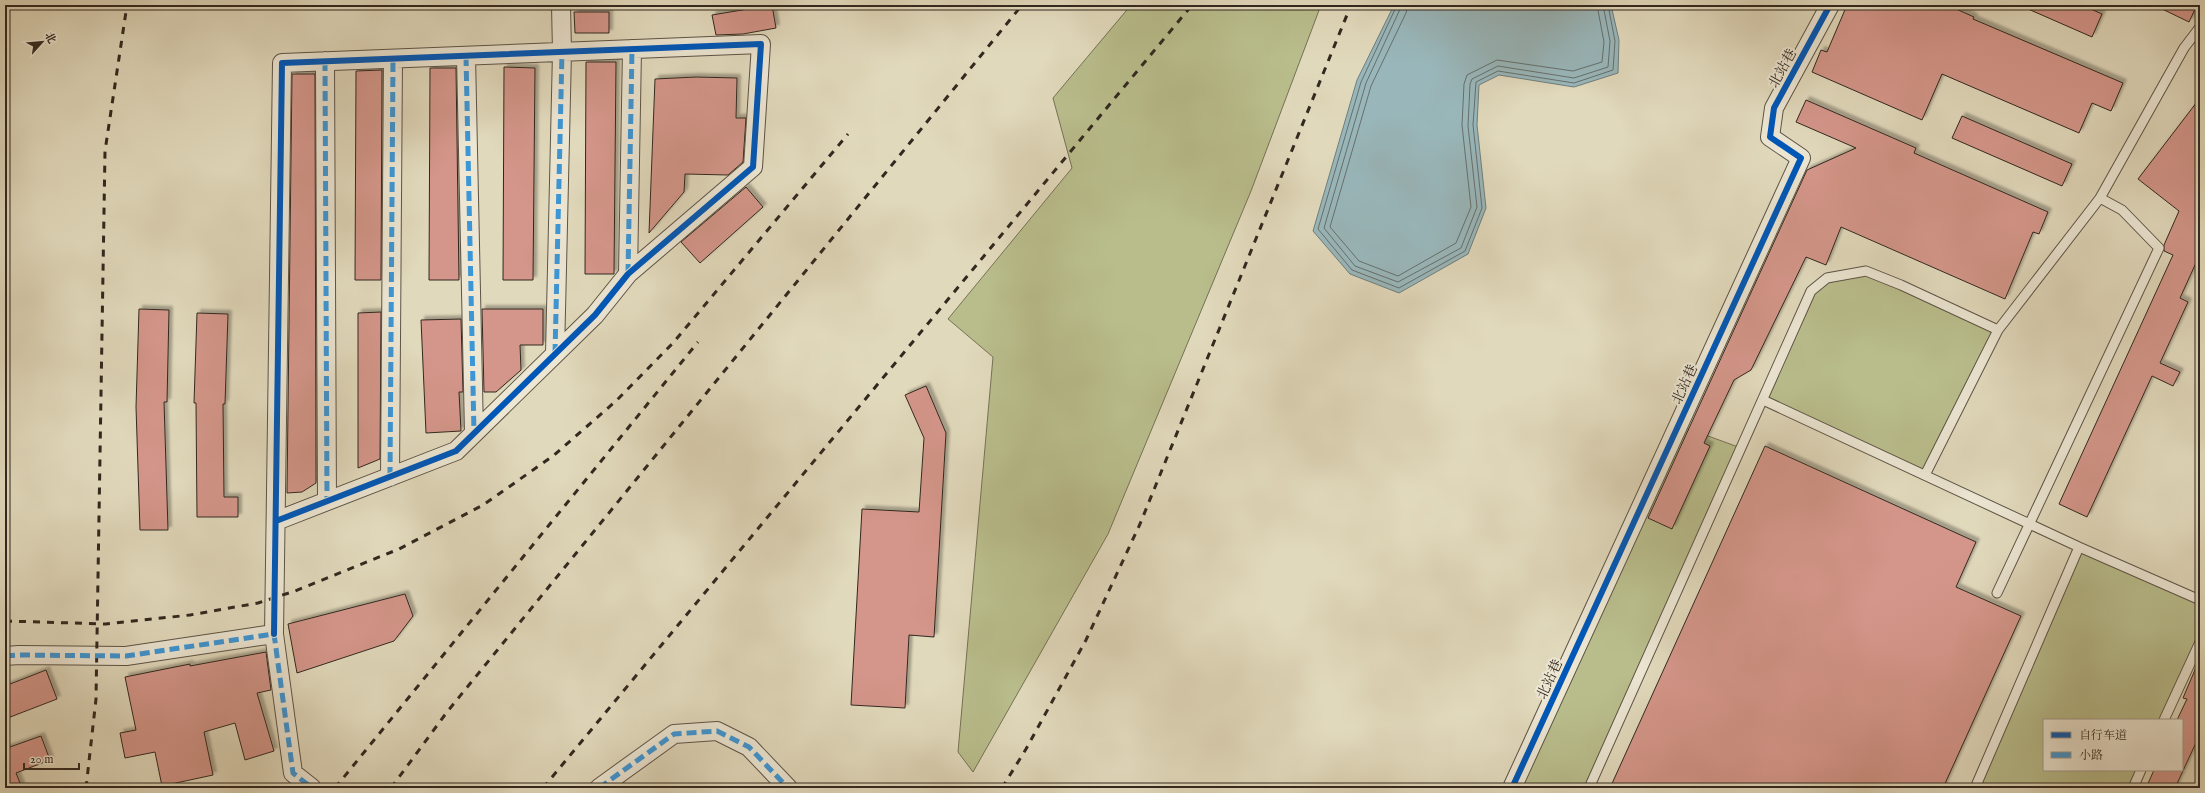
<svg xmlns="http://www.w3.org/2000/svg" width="2205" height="793" font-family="'IM FELL English','Noto Serif SC',serif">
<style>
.green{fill:#b9bd8c;stroke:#757256}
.water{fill:#99b7bb;stroke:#6f7e7d}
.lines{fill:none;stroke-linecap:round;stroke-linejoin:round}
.shore{stroke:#65706d;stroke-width:1}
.building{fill:#d4968a;stroke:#31281f;filter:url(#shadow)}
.service-casing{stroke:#5d5446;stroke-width:11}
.minor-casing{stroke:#5d5446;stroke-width:20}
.service{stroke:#ece6d3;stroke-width:9}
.minor{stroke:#ece6d3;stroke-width:18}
.rail{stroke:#31281f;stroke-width:3;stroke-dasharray:7 7;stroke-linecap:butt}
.quiet{stroke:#3d96d5;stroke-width:5;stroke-dasharray:10 5;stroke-linecap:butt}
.cycleway-casing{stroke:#ece6d3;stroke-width:8}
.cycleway{stroke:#0057b8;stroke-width:6}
.labels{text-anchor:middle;stroke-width:4;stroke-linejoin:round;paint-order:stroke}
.street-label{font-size:14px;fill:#31281f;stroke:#ece6d3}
</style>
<defs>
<filter id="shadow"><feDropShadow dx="3.5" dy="-3.5" stdDeviation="1" flood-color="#0004"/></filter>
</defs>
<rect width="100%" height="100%" fill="#e1d9bc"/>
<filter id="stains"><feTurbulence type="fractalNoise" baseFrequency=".005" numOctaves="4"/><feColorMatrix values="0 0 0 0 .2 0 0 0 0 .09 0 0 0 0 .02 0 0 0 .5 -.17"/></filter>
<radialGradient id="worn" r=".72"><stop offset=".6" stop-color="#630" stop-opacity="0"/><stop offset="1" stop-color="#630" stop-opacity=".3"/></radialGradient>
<!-- green -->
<path class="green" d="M1131,5H1321L1251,191L1108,534L973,772L958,752L993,357L948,319L1072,168L1053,98Z
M1866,271L1998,330L1925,475L1763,400L1810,294L1827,278Z
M1678,425L1741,448L1589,788H1512Z
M2079,547L2200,600V642L2164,720H2044V770H2141L2133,788H1975Z"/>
<!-- water -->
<path class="water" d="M1394,5H1611L1619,40L1618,73L1574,87L1499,75L1479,85L1477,125L1486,208L1468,254L1399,293L1350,274L1313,231L1357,80Z"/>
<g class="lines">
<!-- shore -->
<path class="shore" d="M1397,5L1361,82L1318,229L1352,270L1399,288L1465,251L1482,208L1473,125L1476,82L1498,71L1574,83L1613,70L1615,41L1608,5
M1402,5L1366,83L1324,228L1355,266L1398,282L1461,248L1477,207L1468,126L1470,84L1472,79L1498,66L1574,78L1608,67L1610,41L1603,5
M1408,5L1406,13L1371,86L1330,227L1359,261L1398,276L1456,243L1471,207L1462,125L1464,84L1467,75L1497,60L1573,71L1602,62L1604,42L1597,5"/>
</g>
<!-- building -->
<path class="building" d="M772,5L776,28L743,34L716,35L712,15Z
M1847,5H1947L1974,17L1973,19L2123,83L2111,111L2092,103L2079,133L1942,74L1922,120L1812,72L1821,50L1827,52Z
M2019,5H2082L2102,14L2092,37Z
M2154,5H2197L2189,22Z
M574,12H609V33H575Z
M586,62H616L614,274H585Z
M504,67L535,68L533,280H503Z
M430,68H456L459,280H429Z
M382,70L381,280H355L356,71Z
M292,74H315L316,483L302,492L287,493Z
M696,77L737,78L736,118H746L743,162L728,175L685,174L684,192L649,233L655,79Z
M2200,98V254L2180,298L2188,302L2160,363L2180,372L2173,386L2152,376L2087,517L2059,504L2173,255L2164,251V245L2179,211L2138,179Z
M1806,100L1916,148L1914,153L2048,212L2039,234L2033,232L2005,299L1841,227L1826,265L1806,257L1751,370L1734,380L1704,443L1710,446L1672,529L1648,518L1807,170L1856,148L1796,122Z
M1962,116L2072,164L2062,186L1952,138Z
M746,187L763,207L700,263L681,242Z
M139,309L169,310L167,402H164L168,530H140L136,407Z
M482,309H543V345H520L521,370L496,392H484Z
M381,312L380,459L358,468V313Z
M197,313L228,314L225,404H223L224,497H238V517H197L196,403H194Z
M461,319L463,392H459L461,431L426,433L421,320Z
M926,386L946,433L934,637L909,635L905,708L851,705L862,509L919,512L924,438L905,395Z
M1765,446L1976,542L1956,587L2021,616L1943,788H1610Z
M405,594L413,616L394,641L297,673L288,624Z
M266,652L271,690L257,693L274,751L245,760L235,723L204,732L213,775L162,786L155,752L125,758L120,733L136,730L125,677L190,664V666Z
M2200,658V734L2175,788H2146L2154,770H2182V720H2177L2187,699L2183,698Z
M46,670L57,699L5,719V686Z
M41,736L50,760L16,773L22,788H5V747L7,748Z"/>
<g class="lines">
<defs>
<path id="service" d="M1763,400L2079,547L1975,788
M1925,475L1998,330
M2079,547L2200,600
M1997,593L2159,248L2122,210L2100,198
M2164,720L2200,642
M1589,788L1811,291L1827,278L1866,271L1901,285L1998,330L2100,198L2184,48L2200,27
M2133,788L2141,770"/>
<path id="minor" d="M466,56L474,433
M325,61L327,501
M628,274L632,49
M555,354L562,52L561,5
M390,477L393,59
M274,634L282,63L761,44L753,167L628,274L595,315L456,451L276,521
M5,656L19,655L126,656L274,634L293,773L312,788
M599,788L674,734L717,731L749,747L788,788
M1512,788L1801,158L1770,137L1774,108L1830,5"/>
</defs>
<!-- service casing -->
<use href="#service" class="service-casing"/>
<!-- minor casing -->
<use href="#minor" class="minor-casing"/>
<!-- service -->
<use href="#service" class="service"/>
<!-- minor -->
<use href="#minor" class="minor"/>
<!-- rail -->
<path class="rail" d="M5,621L106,624L190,615L258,603L295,591L399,549L483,505L553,456L616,401L673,343L848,134
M86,788L96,699L105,151L127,5
M335,788L698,342
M391,788L447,712L1022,5
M543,788L1192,5
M1002,788L1026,749L1086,640L1140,524L1351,5"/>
<!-- quiet -->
<path class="quiet" d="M466,56L474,433
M325,61L327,501
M628,274L632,49
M555,354L562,52
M390,477L393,59
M5,656L19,655L126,656L274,634L293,773L312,788
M599,788L674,734L717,731L749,747L788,788"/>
<defs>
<path id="cycleway" d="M274,634L282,63L761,44L753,167L628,274L595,315L456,451L276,521
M1512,788L1801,158L1770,137L1774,108L1830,5"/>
</defs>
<!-- cycleway casing -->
<use href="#cycleway" class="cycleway-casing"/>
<!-- cycleway -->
<use href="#cycleway" class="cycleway"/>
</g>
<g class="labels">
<!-- street labels -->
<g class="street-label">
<text transform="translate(1782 68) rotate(-61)" y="5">北站巷</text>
<text transform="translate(1684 384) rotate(-65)" y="5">北站巷</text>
<text transform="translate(1549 679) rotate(-65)" y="5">北站巷</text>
</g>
</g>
<!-- margin -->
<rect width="2205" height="793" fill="none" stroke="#e1d9bc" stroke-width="20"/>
<rect x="6" y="6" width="2193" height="781" fill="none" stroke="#31281f" stroke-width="2"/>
<rect x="10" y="10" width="2185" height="773" fill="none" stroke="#31281f"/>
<!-- legend -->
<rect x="2043" y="719" width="140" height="52" fill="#ece6d3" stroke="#a19a8b"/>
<rect x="2051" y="732" width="20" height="6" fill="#0057b8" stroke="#a19a8b"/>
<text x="2079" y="739" font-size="12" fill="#31281f">自行车道</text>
<rect x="2051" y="752" width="20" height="6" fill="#3d96d5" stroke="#a19a8b"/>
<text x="2079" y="759" font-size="12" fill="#31281f">小路</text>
<!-- north arrow -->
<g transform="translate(42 42) rotate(63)" stroke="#ece6d3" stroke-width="3" paint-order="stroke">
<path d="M0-3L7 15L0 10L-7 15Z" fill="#31281f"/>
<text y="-6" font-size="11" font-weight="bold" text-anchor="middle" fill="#31281f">北</text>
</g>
<!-- scale -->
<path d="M24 763v6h55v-6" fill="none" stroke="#31281f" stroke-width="2"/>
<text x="30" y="763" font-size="12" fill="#31281f" stroke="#ece6d3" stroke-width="3" paint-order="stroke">20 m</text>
<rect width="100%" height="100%" filter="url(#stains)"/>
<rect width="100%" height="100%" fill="url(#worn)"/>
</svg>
